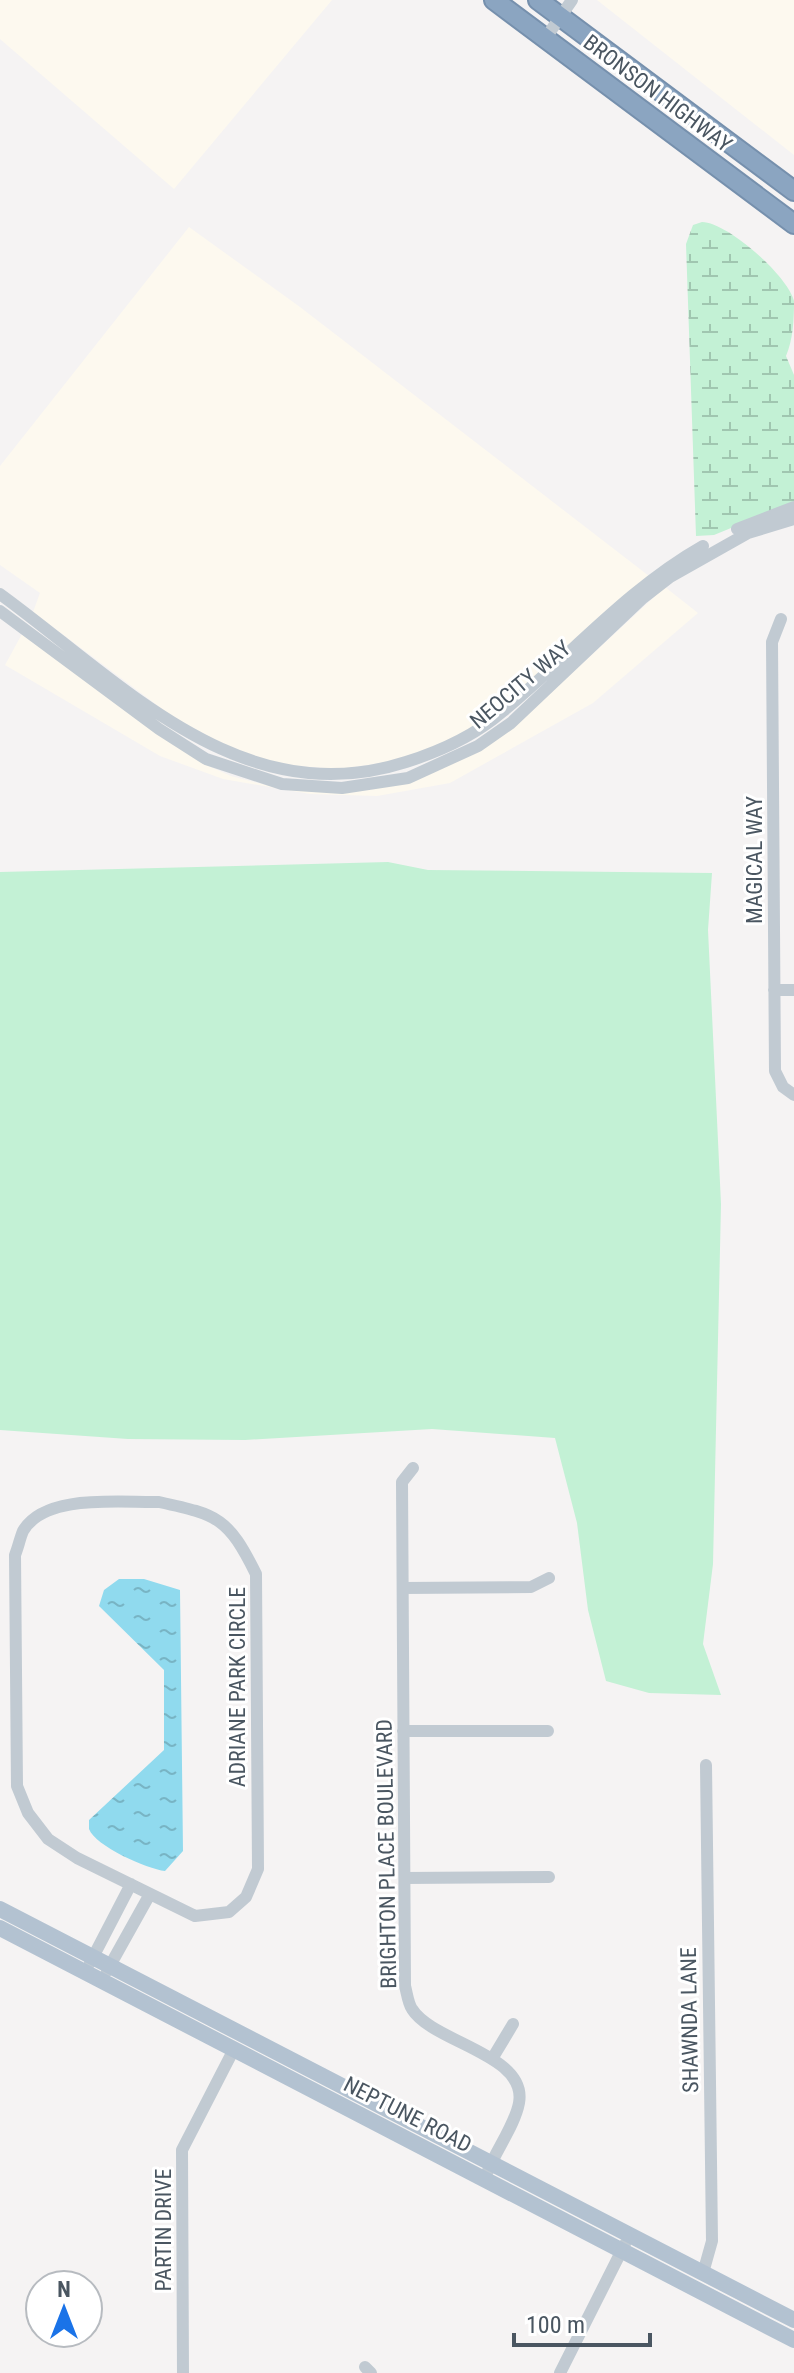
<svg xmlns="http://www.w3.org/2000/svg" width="794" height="2373" font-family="'Roboto Condensed',sans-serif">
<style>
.commercial{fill:#fdf9ef}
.grass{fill:#c3f1d5}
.wetland{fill:url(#wetland-marsh)}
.water{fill:url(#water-ripples)}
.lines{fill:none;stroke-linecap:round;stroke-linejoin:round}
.highway-casing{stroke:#7690ad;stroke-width:22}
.minor{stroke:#c1cad2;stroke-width:12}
.major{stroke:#b3c2d1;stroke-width:16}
.highway{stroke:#8ba5c1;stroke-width:18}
.labels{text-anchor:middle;stroke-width:6;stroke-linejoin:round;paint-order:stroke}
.street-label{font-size:22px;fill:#4a5661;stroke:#fff}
</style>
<defs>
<pattern id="wetland-marsh" width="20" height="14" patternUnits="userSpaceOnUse" patternTransform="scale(2)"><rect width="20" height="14" fill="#c3f1d5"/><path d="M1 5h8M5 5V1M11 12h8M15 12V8" fill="none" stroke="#a0c6b0"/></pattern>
<pattern id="water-ripples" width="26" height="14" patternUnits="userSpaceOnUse" patternTransform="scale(2)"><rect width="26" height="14" fill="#90daee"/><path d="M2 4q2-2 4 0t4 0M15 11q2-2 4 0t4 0" fill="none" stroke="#78b4c4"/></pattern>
</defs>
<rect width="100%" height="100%" fill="#f5f3f3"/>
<!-- commercial -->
<path class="commercial" d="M0,0H332L174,189L0,39Z
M597,0H794V155Z
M189,227L300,307L649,576L512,698L470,729L436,747L394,761L340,769L284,765L240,753L173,717L33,612L40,593L0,565V466Z
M665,587L698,613L593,703L450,783L377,796L310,794L223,779L160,756L5,665L22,634L157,734L204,764L231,776L281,789L342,793L410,783L480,751L514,727Z"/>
<!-- grass -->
<path class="grass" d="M388,862L428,870L712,873L708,930L721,1204L713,1564L703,1644L721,1695L649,1693L606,1681L588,1610L577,1523L555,1438L432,1429L245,1440L128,1439L0,1430V872Z"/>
<!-- wetland -->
<path class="wetland" d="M702,222C727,222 788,276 794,301C794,320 793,340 786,356L794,375V502L714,535L696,536L686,244L693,225Z"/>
<!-- water -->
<path class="water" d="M119,1579H144L180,1590L183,1851L165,1871C147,1869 95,1846 89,1829V1820L164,1750V1670L99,1606L104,1590Z"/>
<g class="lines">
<defs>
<path id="highway" d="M494,0L794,224
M538,0L794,191"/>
</defs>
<!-- highway casing -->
<use href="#highway" class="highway-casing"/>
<!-- minor -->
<path class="minor" d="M545,39L572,0
M737,529L794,507
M0,594C121,682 241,815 406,762C441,751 474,736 502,712C569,657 627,589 703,546
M0,611L159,729L206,759L282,784L342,788L408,778L478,746L511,723L643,598L670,577L748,533L794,519
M781,619L772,642L775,1071L783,1087L794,1095
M774,990H794
M413,1468L402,1482L405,1986C407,1993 408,2003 412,2009C433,2043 528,2054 519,2103C515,2125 496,2150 488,2171
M159,1502C219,1515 228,1518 256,1574L258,1869L246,1897L229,1912L195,1916L77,1858L48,1839L28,1813L17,1786L15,1555C18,1548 20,1538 23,1531C45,1493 121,1503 159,1502Z
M403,1588L531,1587L549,1578
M403,1731H548
M405,1878L549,1877
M90,1963L131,1884
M107,1971L150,1894
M492,2059L513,2024
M703,2273L712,2241L706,1765
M365,2367L371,2373
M183,2373L182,2150L233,2051
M560,2373L625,2244"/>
<!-- major -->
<path class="major" d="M0,1909L794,2320
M0,1928L794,2340"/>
<!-- highway -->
<use href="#highway" class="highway"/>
</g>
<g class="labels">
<!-- street labels -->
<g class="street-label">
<text transform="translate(658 93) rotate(37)" y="8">BRONSON HIGHWAY</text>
<text transform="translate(520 684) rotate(-40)" y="8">NEOCITY WAY</text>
<text transform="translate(754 860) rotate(-90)" y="8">MAGICAL WAY</text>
<text transform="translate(237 1687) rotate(-90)" y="8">ADRIANE PARK CIRCLE</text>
<text transform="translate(386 1854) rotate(-91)" y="8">BRIGHTON PLACE BOULEVARD</text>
<text transform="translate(689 2020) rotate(-91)" y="8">SHAWNDA LANE</text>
<text transform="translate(408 2114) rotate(27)" y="8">NEPTUNE ROAD</text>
<text transform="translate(163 2230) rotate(-90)" y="8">PARTIN DRIVE</text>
</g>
</g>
<!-- north arrow -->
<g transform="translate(64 2309)"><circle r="38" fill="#ffffff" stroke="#b7bbc0" stroke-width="2"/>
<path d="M0-6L14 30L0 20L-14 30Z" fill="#1a73e8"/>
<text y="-12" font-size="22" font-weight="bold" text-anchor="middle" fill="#4a5661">N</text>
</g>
<!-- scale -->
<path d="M514 2333v12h136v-12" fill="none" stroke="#4a5661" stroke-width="4"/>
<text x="526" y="2333" font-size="24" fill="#4a5661" stroke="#ffffff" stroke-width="6" paint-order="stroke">100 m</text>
</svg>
